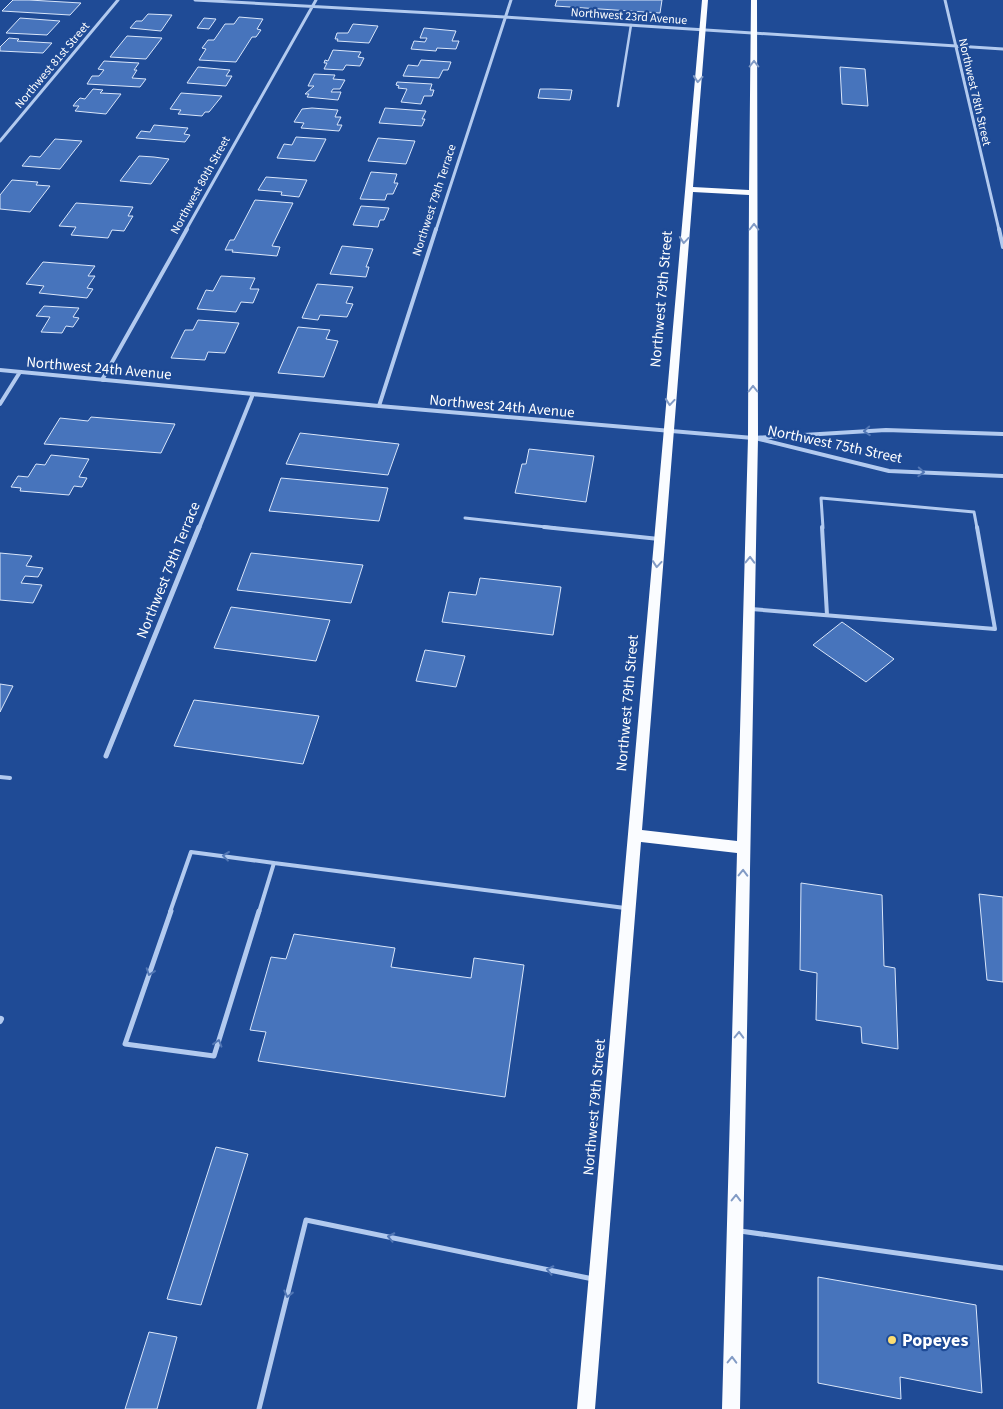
<svg xmlns="http://www.w3.org/2000/svg" width="1003" height="1409" font-family="'Source Sans 3',sans-serif">
<style>
.building{fill:#4774bc;stroke:#d9e6fa}
.lines{fill:none;stroke-linecap:round;stroke-linejoin:round}
.service-far3{stroke:#b2caef;stroke-width:2.5}
.service-far2{stroke:#b2caef;stroke-width:3}
.service-far1{stroke:#b2caef;stroke-width:4}
.service{stroke:#b2caef;stroke-width:5}
.minor-far3{stroke:#b2caef;stroke-width:3}
.minor-far2{stroke:#b2caef;stroke-width:4}
.minor-far1{stroke:#b2caef;stroke-width:5}
.minor{stroke:#b2caef;stroke-width:6}
.primary{fill:#fafcff;fill-rule:evenodd}
.oneway{stroke:#829bc5}
.oneway2{stroke:#5277b5}
.poi-dot{fill:#fddd72;stroke:#1f4b96;stroke-width:2}
.labels{text-anchor:middle;stroke-width:4.5;stroke-linejoin:round;paint-order:stroke}
.far-street-label{font-size:12px;fill:#fff;stroke:#1f4b96}
.street-label{font-size:15px;fill:#fff;stroke:#1f4b96}
.near-poi-label{font-size:18px;font-weight:bold;fill:#fff;stroke:#1f4b96;text-anchor:start}
</style>
<rect width="100%" height="100%" fill="#1f4b96"/>
<!-- building -->
<path class="building" d="M13,0H29L81,3L70,15L2,11Z
M557,0H662L660,13L555,6Z
M148,14L172,15L161,31L130,28L136,21H142Z
M239,17L263,19L257,29L261,30L256,37H252L236,62L199,60L206,49L202,48L208,40H214L225,24H234Z
M20,18L60,21L47,35L6,33Z
M204,18L216,19L209,29L197,28Z
M353,24L378,26L369,43L337,41L338,39H335L337,33H348Z
M424,28L456,31L452,41H459L456,49L437,48L436,51L411,49L414,41L425,42L427,38H420Z
M127,36L162,38L146,59L110,57Z
M9,38L19,39L17,41L52,43L43,53L0,51V47Z
M333,50L361,52L358,57L364,58L360,66L346,65L343,70L324,69L327,63H324L325,60L328,61Z
M421,60L451,62L448,70H443L439,78L403,76L408,65L418,66Z
M104,61L139,63L134,70H137L132,78L146,79L140,87L87,84L92,76H99L104,70L98,69Z
M198,67L230,70L226,76H232L226,86L187,83Z
M840,67L865,69L868,106L842,104Z
M314,74L335,75L333,79L345,80L340,89H333L331,92H341L338,100L307,97L309,94H305L314,86H308Z
M397,82L432,84L430,90H434L432,96H424L421,104L401,102L407,89L398,88L399,86L396,85Z
M93,89L103,90L100,93L121,94L106,114L75,111L79,106H73L76,102L80,98L85,99Z
M540,89H551L572,90L570,100L538,98Z
M181,93L222,96L209,112H205L202,116L178,114L181,110L170,109Z
M312,108L338,110L335,117H341L337,125H342L339,131L301,128L304,123L294,122L302,109Z
M385,108L426,111L422,119H425L422,126L379,123Z
M154,125L188,128L184,134L190,135L185,142L136,138L141,131L150,132Z
M296,137L326,139L315,161L277,158L284,144L292,145Z
M378,138L415,141L406,164L368,161Z
M55,139L82,141L60,169L22,166L30,156L40,157Z
M139,156L154,157L169,159L151,184L120,181Z
M371,172L397,174L394,183H398L393,194H387L385,200L360,199Z
M266,177L307,180L299,197L281,195L282,192L258,190Z
M12,180L38,182L36,185L50,186L30,212L0,209V195Z
M255,200L293,203L272,246L280,247L277,256L232,252L233,250H225L230,240H234Z
M76,203L133,207L128,216H133L124,231L112,230L108,238L71,235L76,227L59,226Z
M361,206L389,208L384,220H380L378,227L353,225Z
M342,246L373,249L366,267H369L366,277L330,274Z
M43,262L95,266L88,276H95L87,288L93,289L87,298L39,293L44,286L26,284Z
M221,276L255,278L250,289H259L253,303L241,302L236,312L197,309L206,290L213,291Z
M317,284L353,287L346,303L353,304L347,317L320,315L318,320L302,318Z
M44,306L79,308L73,317L79,318L73,327L66,326L62,333L41,332L50,317L36,316Z
M198,320L239,323L225,353L208,352L205,360L171,358L185,330H193Z
M298,327L330,330L326,339L338,341L324,377L278,373Z
M91,417L175,424L161,453L44,444L60,418L88,421Z
M300,433L399,444L388,475L286,464Z
M529,449L594,456L586,502L515,493L522,464H526Z
M51,455L89,459L79,477L87,478L82,487L74,486L69,495L20,491L21,488L11,487L18,476L28,477L36,464L45,465Z
M281,478L388,488L379,521L269,511Z
M0,553L32,556L26,566L43,568L38,577L25,576L21,583L42,585L33,603L0,600Z
M251,553L363,565L351,603L237,590Z
M480,578L561,587L553,635L442,622L449,592L476,595Z
M231,607L330,620L316,661L214,648Z
M842,622L894,659L866,682L813,645Z
M425,650L465,656L456,687L416,681Z
M0,684L13,686L0,712Z
M194,700L319,716L303,764L174,746Z
M801,883L882,895L884,966L895,968L898,1049L862,1043L861,1027L816,1020L817,973L800,970Z
M979,894L1003,897V982L987,980Z
M294,934L395,948L391,967L471,978L474,958L524,965L505,1097L258,1061L266,1032L250,1030L271,957L286,959Z
M216,1147L248,1154L201,1305L167,1299Z
M818,1277L976,1305L982,1393L900,1377L901,1399L818,1383Z
M149,1332L177,1337L157,1409H125Z"/>
<g class="lines">
<!-- service-far3 -->
<path class="service-far3" d="M618,106L631,25"/>
<!-- service-far2 -->
<path class="service-far2" d="M465,518L555,528
M823,528L821,498L974,512L977,528"/>
<!-- service-far1 -->
<path class="service-far1" d="M544,527L659,539
M822,527L827,615
M751,609L995,629L977,527
M0,777L10,778
M274,863L625,908
M170,912L191,852L274,863
M259,912L274,863"/>
<!-- service -->
<path class="service" d="M171,911L125,1044L214,1056L259,911
M740,1231L1003,1268
M259,1409L306,1220L593,1279"/>
<!-- minor-far3 -->
<path class="minor-far3" d="M195,0L505,17L1003,49
M945,0L999,230
M0,141L118,0
M186,230L316,0
M436,230L511,0"/>
<!-- minor-far2 -->
<path class="minor-far2" d="M999,229L1003,247
M0,370L379,406L753,438L886,430L1003,434
M102,380L187,229
M0,404L20,372
M379,406L436,229
M759,439L889,471L1003,476
M199,528L253,394"/>
<!-- minor-far1 -->
<path class="minor-far1" d="M106,756L199,527"/>
<!-- minor -->
<path class="minor" d="M0,1021L1,1019"/>
<!-- primary -->
<path class="primary" d="M702,0H708L693,187L749,190L751,0H757L758,438L740,1409H722L737,853L641,842L595,1409H577ZM693,192L749,195L748,438L737,841L642,830Z"/>
</g>
<!-- one-way arrows -->
<defs><path id="oneway-chevron" d="M-2-3.5L2.5 0L-2 3.5" fill="none" stroke-width="1.6" stroke-linecap="round" stroke-linejoin="round" transform="scale(1.25)"/></defs>
<g class="oneway">
<use href="#oneway-chevron" transform="translate(754 64) rotate(-90)"/>
<use href="#oneway-chevron" transform="translate(698 79) rotate(95)"/>
<use href="#oneway-chevron" transform="translate(754 227) rotate(-90)"/>
<use href="#oneway-chevron" transform="translate(684 240) rotate(95)"/>
<use href="#oneway-chevron" transform="translate(753 389) rotate(-90)"/>
<use href="#oneway-chevron" transform="translate(670 402) rotate(95)"/>
<use href="#oneway-chevron" transform="translate(750 560) rotate(-89)"/>
<use href="#oneway-chevron" transform="translate(657 564) rotate(95)"/>
<use href="#oneway-chevron" transform="translate(743 873) rotate(-89)"/>
<use href="#oneway-chevron" transform="translate(739 1035) rotate(-89)"/>
<use href="#oneway-chevron" transform="translate(736 1198) rotate(-89)"/>
<use href="#oneway-chevron" transform="translate(732 1360) rotate(-89)"/>
</g>
<g class="oneway2">
<use href="#oneway-chevron" transform="translate(867 431) rotate(176)"/>
<use href="#oneway-chevron" transform="translate(921 472) rotate(3)"/>
<use href="#oneway-chevron" transform="translate(226 856) rotate(-173)"/>
<use href="#oneway-chevron" transform="translate(150 972) rotate(109)"/>
<use href="#oneway-chevron" transform="translate(218 1043) rotate(-73)"/>
<use href="#oneway-chevron" transform="translate(391 1237) rotate(-168)"/>
<use href="#oneway-chevron" transform="translate(550 1270) rotate(-168)"/>
<use href="#oneway-chevron" transform="translate(288 1294) rotate(104)"/>
</g>
<!-- markers -->
<circle class="poi-dot" cx="892" cy="1340" r="5"/>
<g class="labels">
<!-- far-street labels -->
<g class="far-street-label">
<text transform="translate(629 16) rotate(4)" y="4">Northwest 23rd Avenue</text>
<text transform="translate(52 65) rotate(-50)" y="4">Northwest 81st Street</text>
<text transform="translate(975 92) rotate(77)" y="4">Northwest 78th Street</text>
<text transform="translate(200 185) rotate(-61)" y="4">Northwest 80th Street</text>
<text transform="translate(434 200) rotate(-72)" y="4">Northwest 79th Terrace</text>
</g>
<!-- street labels -->
<g class="street-label">
<text transform="translate(661 299) rotate(-85)" y="5">Northwest 79th Street</text>
<text transform="translate(99 368) rotate(5)" y="5">Northwest 24th Avenue</text>
<text transform="translate(502 406) rotate(5)" y="5">Northwest 24th Avenue</text>
<text transform="translate(835 444) rotate(12)" y="5">Northwest 75th Street</text>
<text transform="translate(168 570) rotate(-68)" y="5">Northwest 79th Terrace</text>
<text transform="translate(627 703) rotate(-85)" y="5">Northwest 79th Street</text>
<text transform="translate(594 1107) rotate(-85)" y="5">Northwest 79th Street</text>
</g>
<!-- near-poi labels -->
<g class="near-poi-label">
<text x="902" y="1346">Popeyes</text>
</g>
</g>
</svg>
